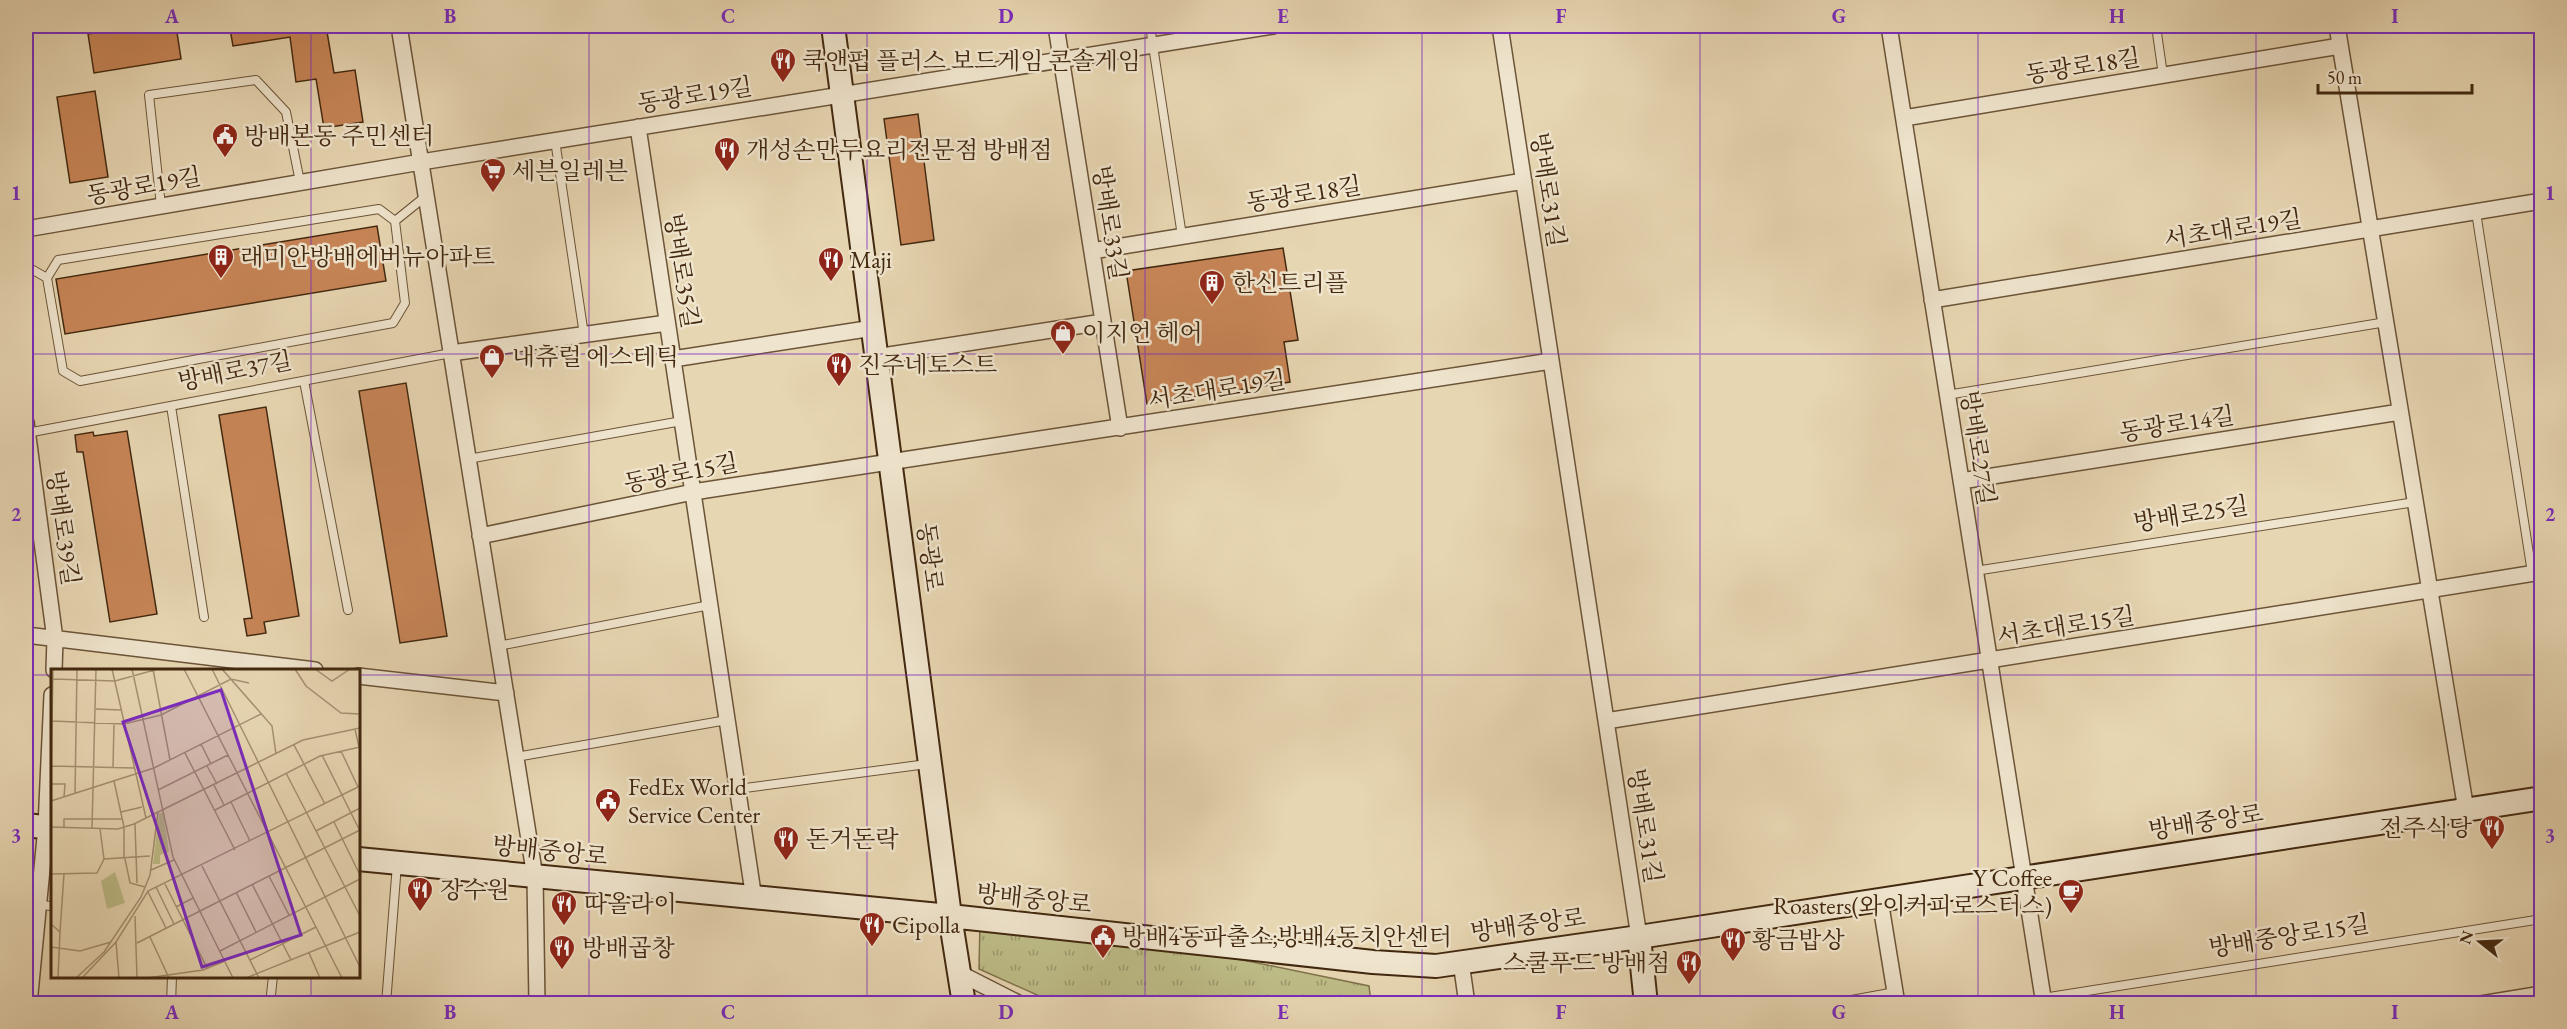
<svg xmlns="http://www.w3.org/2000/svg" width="2567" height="1029" font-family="'EB Garamond','Noto Serif KR',serif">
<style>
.grass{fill:url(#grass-tufts);stroke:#80724b;stroke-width:1.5}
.building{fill:#c78557;stroke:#42280f;stroke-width:1.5}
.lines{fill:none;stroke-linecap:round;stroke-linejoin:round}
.lane-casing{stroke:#6b5438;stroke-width:10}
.street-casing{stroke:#6b5438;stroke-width:18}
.secondary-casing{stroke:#42280f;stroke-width:26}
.lane{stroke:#efe4cd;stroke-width:8}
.street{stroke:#efe4cd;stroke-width:15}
.secondary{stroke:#efe4cd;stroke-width:22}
.grid{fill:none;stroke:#7b2cbf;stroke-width:1.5;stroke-opacity:0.55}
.labels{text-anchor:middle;stroke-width:5;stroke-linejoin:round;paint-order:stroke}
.poi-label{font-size:24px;fill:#42280f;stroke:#efe4cd;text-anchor:start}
.street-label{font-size:24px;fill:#42280f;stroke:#efe4cd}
.inset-road{fill:none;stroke:#a59071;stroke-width:1.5}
.view{fill:#7b2cbf;fill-opacity:0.15;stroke:#7b2cbf;stroke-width:3}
.inset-edge{fill:none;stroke:#42280f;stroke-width:3}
.neatline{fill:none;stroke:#7b2cbf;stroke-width:2}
.grid-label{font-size:20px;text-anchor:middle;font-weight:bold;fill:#7b2cbf}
</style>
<defs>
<pattern id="grass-tufts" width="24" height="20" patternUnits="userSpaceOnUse" patternTransform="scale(1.5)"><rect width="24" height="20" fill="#bdbc87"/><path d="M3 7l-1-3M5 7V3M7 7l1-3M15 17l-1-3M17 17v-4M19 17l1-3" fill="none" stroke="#9b996d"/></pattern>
</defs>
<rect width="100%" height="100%" fill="#e7d6b2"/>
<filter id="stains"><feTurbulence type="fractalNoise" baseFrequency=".00333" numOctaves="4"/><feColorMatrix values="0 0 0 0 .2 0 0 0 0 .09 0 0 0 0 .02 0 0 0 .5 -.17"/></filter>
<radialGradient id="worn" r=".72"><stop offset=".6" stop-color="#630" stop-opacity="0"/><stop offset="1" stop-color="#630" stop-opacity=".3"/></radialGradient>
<!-- grass -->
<path class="grass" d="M980,920L1136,938L1369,986L1371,1003H1055L979,969Z"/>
<!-- building -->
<path class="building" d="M140,26H176L181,59L94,73L88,34Z
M239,26H326L334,73L355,70L363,122L324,128L316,79L296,82L290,37L233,46L230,29Z
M95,91L108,177L70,183L57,97Z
M918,114L934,240L901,245L884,119Z
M377,226L386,281L65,334L56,279Z
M1283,248L1298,340L1284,342L1290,382L1147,404L1126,271Z
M406,383L447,636L400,643L359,391Z
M266,407L299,616L264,622L266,633L247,636L244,619L252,618L219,415Z
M127,431L157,614L110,622L83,452H77L75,435L93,432L94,436Z"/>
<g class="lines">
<defs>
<path id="lane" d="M1150,26L1182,236
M2156,26L2163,75
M555,140L584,335
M161,206L149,95L256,80L286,112L300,182
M2476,212L2532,573
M395,221L379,209L58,260L47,278L63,371L80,381L393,323L405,303L395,221L426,196
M26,266L47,278
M304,381L348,610
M1947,395L2386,322
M171,406L204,617
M27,433L451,353
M468,459L682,421
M1975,571L2415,502
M498,646L710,605
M516,757L727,720
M738,789L927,764
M39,905L52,906
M2043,998L2542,919
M171,1004L172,976
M270,1004L273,976
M386,1004L397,864
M1830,1004L1895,992"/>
<path id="street" d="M399,26L535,877L537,1004
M1056,26L1120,428
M1500,26L1639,937
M1889,26L2044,1004
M2337,26L2466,810
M1904,118L2340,46
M638,127L754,899
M26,229L421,162L1273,26
M1092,251L1524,181
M1932,300L2542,201
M451,353L667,323
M876,357L1103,322
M673,359L873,328
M26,422L55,639L54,670
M1961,481L2400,412
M480,536L693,492L1551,361
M26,635L315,670
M358,676L506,693
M1606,721L2542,572
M1880,900L1897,1004
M1461,962L1467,1004
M959,973L1020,1004
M29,1004L46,827L52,695
M2481,1004L2542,994"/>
<path id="secondary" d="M833,26L950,916L964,1004
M26,825L52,828
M358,859L950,916L1373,962L1436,966L1639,937L2542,798
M1639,937L1646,1004"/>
</defs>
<!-- lane casing -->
<use href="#lane" class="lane-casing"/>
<!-- street casing -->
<use href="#street" class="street-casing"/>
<!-- secondary casing -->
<use href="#secondary" class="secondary-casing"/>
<!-- lane -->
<use href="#lane" class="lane"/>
<!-- street -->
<use href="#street" class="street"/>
<!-- secondary -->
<use href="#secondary" class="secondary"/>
</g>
<!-- grid -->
<path class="grid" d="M311,26V670M589,26V1004M867,26V1004M1145,26V1004M1422,26V1004M1700,26V1004M1978,26V1004M2256,26V1004M26,354H2542M26,675H52M358,675H2542M311,976V1004"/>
<!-- icons -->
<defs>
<symbol id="restaurant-pin" viewBox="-11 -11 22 30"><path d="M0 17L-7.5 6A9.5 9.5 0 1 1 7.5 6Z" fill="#8f2418" stroke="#efe4cd"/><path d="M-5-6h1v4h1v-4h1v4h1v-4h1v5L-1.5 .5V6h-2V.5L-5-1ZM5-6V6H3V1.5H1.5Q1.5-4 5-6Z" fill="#fff"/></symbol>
<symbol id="civic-pin" viewBox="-11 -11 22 30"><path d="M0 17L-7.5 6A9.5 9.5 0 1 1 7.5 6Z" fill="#8f2418" stroke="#efe4cd"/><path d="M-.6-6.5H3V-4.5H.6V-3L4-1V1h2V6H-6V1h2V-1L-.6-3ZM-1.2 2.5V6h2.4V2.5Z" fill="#fff"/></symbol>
<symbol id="supermarket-pin" viewBox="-11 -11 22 30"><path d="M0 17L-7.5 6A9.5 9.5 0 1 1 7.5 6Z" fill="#8f2418" stroke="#efe4cd"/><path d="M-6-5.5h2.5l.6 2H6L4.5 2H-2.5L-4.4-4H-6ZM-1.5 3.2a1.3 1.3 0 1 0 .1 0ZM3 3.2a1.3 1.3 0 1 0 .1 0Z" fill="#fff"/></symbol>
<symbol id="building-pin" viewBox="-11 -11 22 30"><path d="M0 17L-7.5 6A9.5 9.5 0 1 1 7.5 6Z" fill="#8f2418" stroke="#efe4cd"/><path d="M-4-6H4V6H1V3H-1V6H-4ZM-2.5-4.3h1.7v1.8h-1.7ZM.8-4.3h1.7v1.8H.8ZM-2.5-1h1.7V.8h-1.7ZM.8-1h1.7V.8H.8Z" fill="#fff"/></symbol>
<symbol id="shop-pin" viewBox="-11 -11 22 30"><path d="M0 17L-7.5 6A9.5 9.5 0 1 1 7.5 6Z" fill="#8f2418" stroke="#efe4cd"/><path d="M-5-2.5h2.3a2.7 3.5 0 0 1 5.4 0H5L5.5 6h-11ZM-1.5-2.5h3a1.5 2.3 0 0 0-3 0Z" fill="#fff"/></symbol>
<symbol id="cafe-pin" viewBox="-11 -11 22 30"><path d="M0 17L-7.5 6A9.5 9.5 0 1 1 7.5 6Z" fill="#8f2418" stroke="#efe4cd"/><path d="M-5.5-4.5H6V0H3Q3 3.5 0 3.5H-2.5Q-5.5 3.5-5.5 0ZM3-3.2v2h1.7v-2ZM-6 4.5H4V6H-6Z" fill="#fff"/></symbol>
</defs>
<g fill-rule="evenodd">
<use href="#restaurant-pin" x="768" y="46" width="30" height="40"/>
<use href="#civic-pin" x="210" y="121" width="30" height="40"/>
<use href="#restaurant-pin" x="712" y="135" width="30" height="40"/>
<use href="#supermarket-pin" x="478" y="156" width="30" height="40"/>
<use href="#building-pin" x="206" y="242" width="30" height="40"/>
<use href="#restaurant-pin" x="816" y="245" width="30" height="40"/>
<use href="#building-pin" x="1197" y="268" width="30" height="40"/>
<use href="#shop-pin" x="1048" y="318" width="30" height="40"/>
<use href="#shop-pin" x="477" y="342" width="30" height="40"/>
<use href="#restaurant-pin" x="824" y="350" width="30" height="40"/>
<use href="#civic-pin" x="593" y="786" width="30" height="40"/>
<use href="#restaurant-pin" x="2477" y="813" width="30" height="40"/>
<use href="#restaurant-pin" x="771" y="824" width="30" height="40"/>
<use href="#restaurant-pin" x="405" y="875" width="30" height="40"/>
<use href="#cafe-pin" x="2056" y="877" width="30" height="40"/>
<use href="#restaurant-pin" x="549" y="889" width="30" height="40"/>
<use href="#restaurant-pin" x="857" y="910" width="30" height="40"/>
<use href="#civic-pin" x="1088" y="922" width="30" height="40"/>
<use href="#restaurant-pin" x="1718" y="925" width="30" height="40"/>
<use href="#restaurant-pin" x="547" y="933" width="30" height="40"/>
<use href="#restaurant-pin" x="1674" y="948" width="30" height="40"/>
</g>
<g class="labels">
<!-- poi labels -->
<g class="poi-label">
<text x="802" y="69">쿡앤펍 플러스 보드게임 콘솔게임</text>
<text x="244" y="144">방배본동 주민센터</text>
<text x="746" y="158">개성손만두요리전문점 방배점</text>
<text x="512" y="179">세븐일레븐</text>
<text x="240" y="265">래미안방배에버뉴아파트</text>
<text x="850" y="268">Maji</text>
<text x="1232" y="291">한신트리플</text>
<text x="1082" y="341">이지언 헤어</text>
<text x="512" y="365">내츄럴 에스테틱</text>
<text x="858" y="373">진주네토스트</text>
<text x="628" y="795">FedEx World<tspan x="628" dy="28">Service Center</tspan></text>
<text x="2472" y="836" text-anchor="end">전주식당</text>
<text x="806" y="847">돈거돈락</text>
<text x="2052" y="886" text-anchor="end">Y Coffee<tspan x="2052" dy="28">Roasters(와이커피로스터스)</tspan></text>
<text x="440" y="898">장수원</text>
<text x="584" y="912">따올라이</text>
<text x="892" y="933">Cipolla</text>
<text x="1122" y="945">방배4동파출소;방배4동치안센터</text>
<text x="1752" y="948">황금밥상</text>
<text x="582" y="956">방배곱창</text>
<text x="1670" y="971" text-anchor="end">스쿨푸드 방배점</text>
</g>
<!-- street labels -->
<g class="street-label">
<text transform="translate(2083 66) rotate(-9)" y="8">동광로18길</text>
<text transform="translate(695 95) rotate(-9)" y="8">동광로19길</text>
<text transform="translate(144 186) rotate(-10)" y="8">동광로19길</text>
<text transform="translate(1548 190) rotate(81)" y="8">방배로31길</text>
<text transform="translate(1304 194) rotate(-9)" y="8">동광로18길</text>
<text transform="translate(1110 223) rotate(81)" y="8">방배로33길</text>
<text transform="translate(2233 229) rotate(-9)" y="8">서초대로19길</text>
<text transform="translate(682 271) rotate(81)" y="8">방배로35길</text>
<text transform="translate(235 371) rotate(-11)" y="8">방배로37길</text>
<text transform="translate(1217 390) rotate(-9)" y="8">서초대로19길</text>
<text transform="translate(2177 424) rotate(-9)" y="8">동광로14길</text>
<text transform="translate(1978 448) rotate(81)" y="8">방배로27길</text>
<text transform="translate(681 473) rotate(-11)" y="8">동광로15길</text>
<text transform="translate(2191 514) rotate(-9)" y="8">방배로25길</text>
<text transform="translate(63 528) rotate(82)" y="8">방배로39길</text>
<text transform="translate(930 557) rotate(83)" y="8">동광로</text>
<text transform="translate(2066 626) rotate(-9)" y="8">서초대로15길</text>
<text transform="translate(2206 822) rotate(-9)" y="8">방배중앙로</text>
<text transform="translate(1645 826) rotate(81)" y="8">방배로31길</text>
<text transform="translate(550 851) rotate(6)" y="8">방배중앙로</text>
<text transform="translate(1034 899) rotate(6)" y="8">방배중앙로</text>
<text transform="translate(1528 925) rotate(-8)" y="8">방배중앙로</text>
<text transform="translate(2289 936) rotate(-9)" y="8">방배중앙로15길</text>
</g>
</g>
<!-- overview -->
<g transform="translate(51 669)">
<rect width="309" height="309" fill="#e7d6b2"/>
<path d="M112,143L118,183L109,186V195H102L108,145Z" fill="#bdbc87"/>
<path d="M64,203L74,234L56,240L50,212Z" fill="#bdbc87"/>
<path class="inset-road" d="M61,0L95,149M81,0L122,188L182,309M102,0L119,91M133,0L291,309M161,0L309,298M171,0L221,57L225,85M244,0L255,17L290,44L309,45M264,0L281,12L299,0M2,10L64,12L107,0M45,40L70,41M1,52L73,55L110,46L180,10L198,14M304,60L308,78M150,75L160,95M243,76L274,135M290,82L307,118M134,84L184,181M271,86L309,162M0,97L83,99M156,97L166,115M62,98L63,55M0,100L2,0M235,104L309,247M63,112L73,158M0,115H14L13,128M163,116L173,136M107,121L177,86M24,125L26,0M0,132L103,99L210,45M180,133L199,172M164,141L269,87L309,78M70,143L91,138M283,153L309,206M84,155L86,214M0,158L67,160L83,155L252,71L309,59M13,158V150H72M41,159L45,0M265,162L309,139M53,190L99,187M73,190V159M74,190L79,214L94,218M151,197L208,309M100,201L123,191M0,205L46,204L53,190L49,160M218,207L238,246M114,215L156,299M201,215L240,291M105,218L123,255M97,223L115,259M185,223L205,263M125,238L142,229M84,247L86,309M0,255L9,263L7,309M9,263L13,205M99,268L118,309M65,273L68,309M86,274L309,161M0,278L29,282L60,273M169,282L309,210M258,284L269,309M199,291L265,258M25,309L53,283L90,228L99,206L107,143M31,309L65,273L97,222L309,117M96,309L152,301L174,292M195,309L309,263"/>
<path class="view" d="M170,21L250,266L151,298L72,53Z"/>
<rect width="309" height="309" class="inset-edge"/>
</g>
<!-- margin -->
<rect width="2567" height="1029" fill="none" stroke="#e7d6b2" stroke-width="66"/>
<!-- north arrow -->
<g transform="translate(2480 942) rotate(288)" stroke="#efe4cd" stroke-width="4.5" paint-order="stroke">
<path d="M0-4.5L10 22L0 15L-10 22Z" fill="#42280f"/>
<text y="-9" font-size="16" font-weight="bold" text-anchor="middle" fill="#42280f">N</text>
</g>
<!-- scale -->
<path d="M2318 84v9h154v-9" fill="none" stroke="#42280f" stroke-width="3"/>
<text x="2327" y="84" font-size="18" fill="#42280f" stroke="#efe4cd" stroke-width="4.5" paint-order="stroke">50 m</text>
<rect x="33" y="33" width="2501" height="963" class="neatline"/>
<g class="grid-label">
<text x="172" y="23">A</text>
<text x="450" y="23">B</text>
<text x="728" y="23">C</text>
<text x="1006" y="23">D</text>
<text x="1283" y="23">E</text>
<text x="1561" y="23">F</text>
<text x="1839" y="23">G</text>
<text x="2117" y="23">H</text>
<text x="2395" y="23">I</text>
<text x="16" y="200">1</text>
<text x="2550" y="200">1</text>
<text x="16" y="521">2</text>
<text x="2550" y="521">2</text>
<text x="16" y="842">3</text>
<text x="2550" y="842">3</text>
<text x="172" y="1019">A</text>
<text x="450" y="1019">B</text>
<text x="728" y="1019">C</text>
<text x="1006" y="1019">D</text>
<text x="1283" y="1019">E</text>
<text x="1561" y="1019">F</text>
<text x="1839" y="1019">G</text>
<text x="2117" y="1019">H</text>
<text x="2395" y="1019">I</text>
</g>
<rect width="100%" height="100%" filter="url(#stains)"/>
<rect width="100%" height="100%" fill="url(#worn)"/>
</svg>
